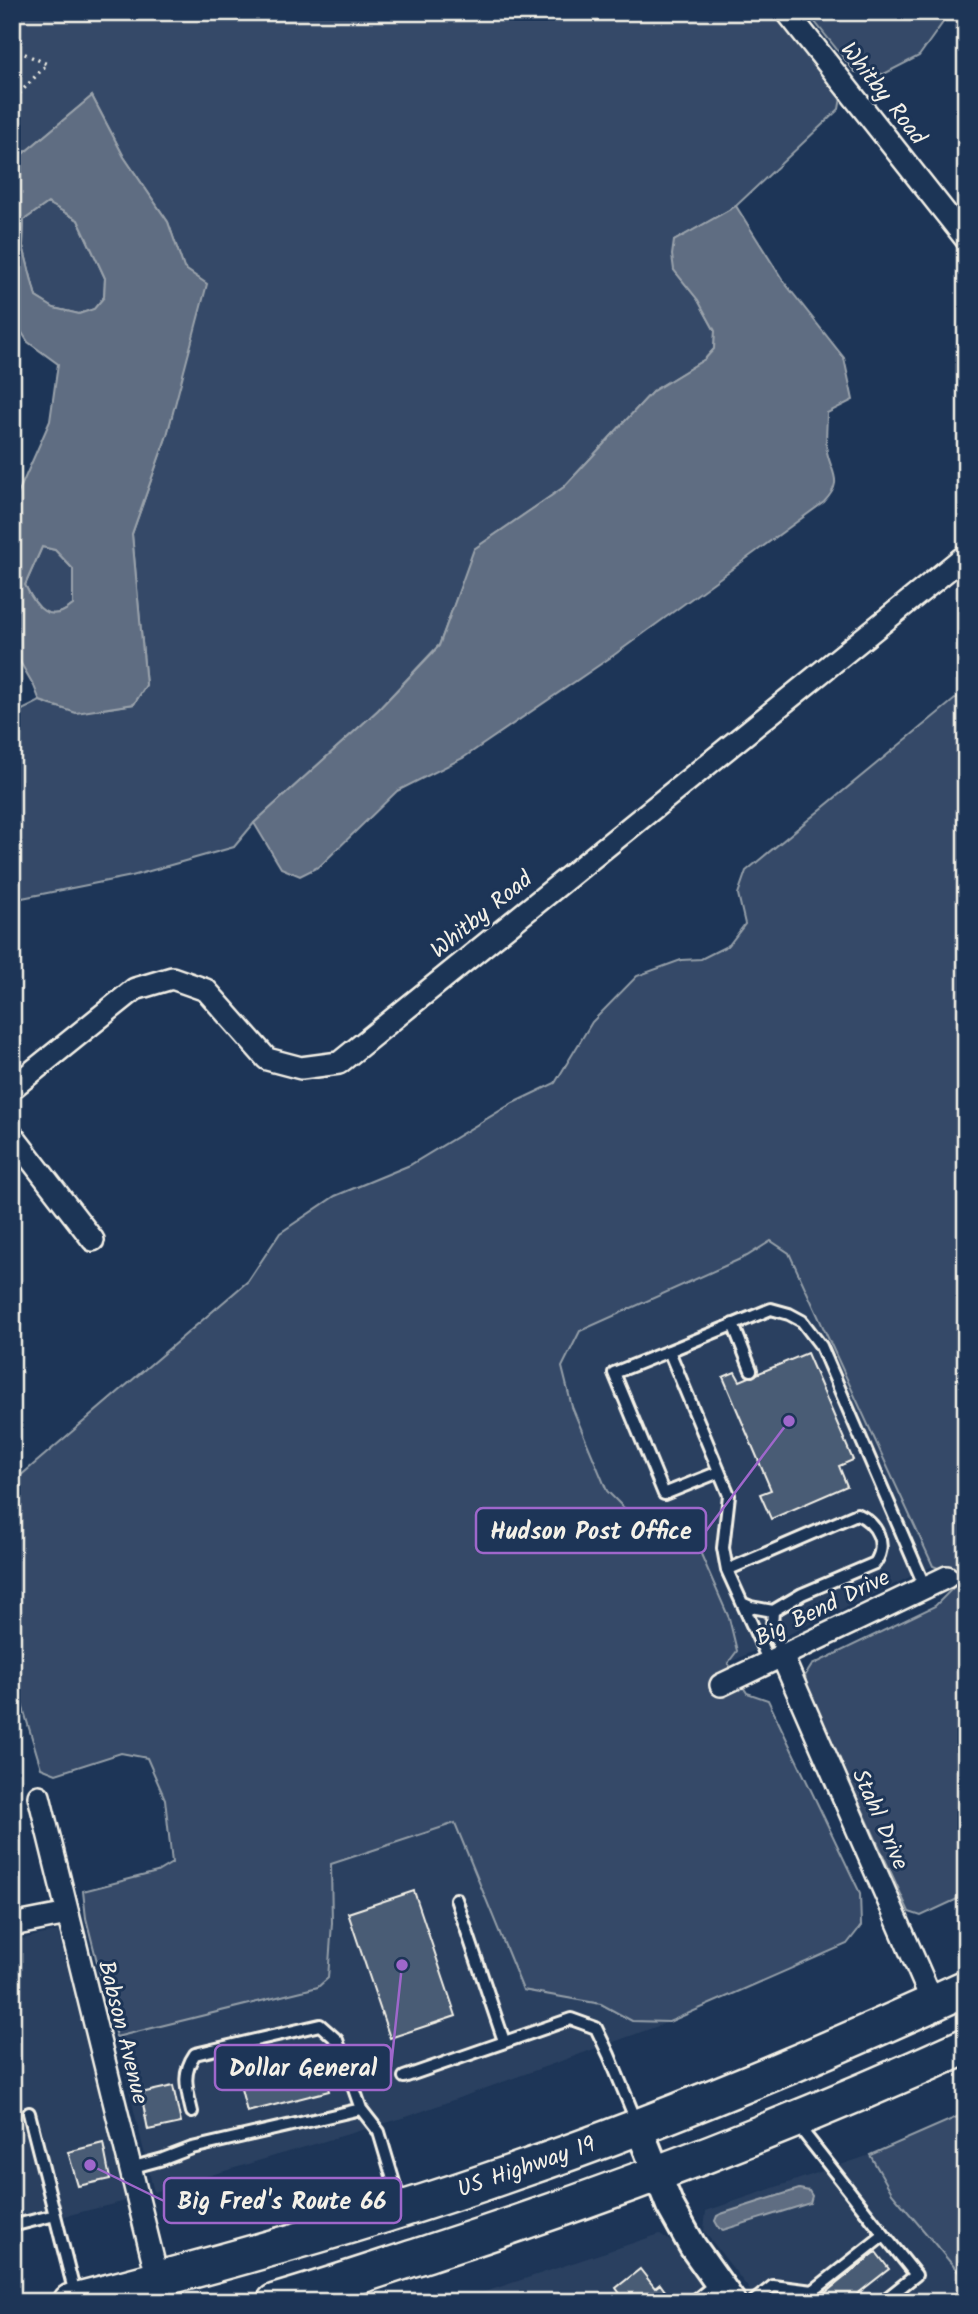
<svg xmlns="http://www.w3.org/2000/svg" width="978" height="2314" font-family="Kalam,sans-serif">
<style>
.built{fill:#2a4060}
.green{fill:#354a67;stroke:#949ea8;stroke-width:2}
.water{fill:#5e6d82;stroke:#9aa2ab;stroke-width:2;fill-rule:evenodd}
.building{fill:#485b74;stroke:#f4f1e8;stroke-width:2}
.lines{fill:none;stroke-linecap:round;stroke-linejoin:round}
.service-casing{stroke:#f4f1e8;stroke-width:16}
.minor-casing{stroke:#f4f1e8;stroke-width:26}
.tertiary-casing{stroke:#f4f1e8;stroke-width:32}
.trunk-casing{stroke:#f4f1e8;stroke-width:40}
.path{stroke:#f4f1e8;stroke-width:3.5;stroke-dasharray:2 5;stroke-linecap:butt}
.service{stroke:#1d3557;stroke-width:10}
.minor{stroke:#1d3557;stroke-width:21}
.tertiary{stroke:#1d3557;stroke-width:26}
.trunk{stroke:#1d3557;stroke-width:35}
.labels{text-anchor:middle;stroke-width:6;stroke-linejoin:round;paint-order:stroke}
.street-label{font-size:23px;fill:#f4f1e8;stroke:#1d3557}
.leader{fill:none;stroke:#9f67cb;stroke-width:2.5}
.callout-dot{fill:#9f67cb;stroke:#1d3557;stroke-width:2.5}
.callout{fill:#1d3557;stroke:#9f67cb;stroke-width:2.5}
.callout-label{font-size:24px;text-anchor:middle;font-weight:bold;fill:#f4f1e8}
</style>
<rect width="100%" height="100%" fill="#1d3557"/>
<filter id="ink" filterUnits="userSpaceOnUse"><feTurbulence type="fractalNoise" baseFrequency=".0143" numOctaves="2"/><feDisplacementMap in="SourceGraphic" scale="14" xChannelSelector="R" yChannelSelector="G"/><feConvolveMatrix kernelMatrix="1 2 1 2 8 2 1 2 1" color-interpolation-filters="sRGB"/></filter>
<g filter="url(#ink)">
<!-- built -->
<path class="built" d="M771,1241L789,1253L933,1566L728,1663L646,1515L625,1509L607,1491L572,1407L562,1366L580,1331L747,1256Z
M455,1823L523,1990L601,2004L632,2021L669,2022L409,2116L154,2192L116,2037L318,1987L332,1923L331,1864Z
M58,1931L126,2201L12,2229V1941Z
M870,2155L892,2193L966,2281V2302H759L704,2231L706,2211Z
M660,2234L673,2243L717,2300L716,2302H455Z"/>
<!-- green -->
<path class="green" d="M12,12H773L841,98L839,109L736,206L674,241V270L698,300L715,331L714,349L705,359L653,391L564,487L475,549L439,645L378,710L254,823L234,847L132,876L12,900V717L16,713L40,701C69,714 103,710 134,704L146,685L132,534L167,435L182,373L184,269L168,222L124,157L92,96L18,158L12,167Z
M807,12H948L949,14L919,56L884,74L855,72Z
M48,203L78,220L105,278L104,297L94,309L79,314L53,308L36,297L23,246L24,220Z
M42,547L55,550L73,569V605C48,625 36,608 25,585Z
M966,690V1895L921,1916L909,1912L807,1688L805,1676L812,1665L935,1606L960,1581L959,1576L933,1566L789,1253L771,1241L747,1256L580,1331L562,1367L572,1407L607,1491L625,1509L675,1519L694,1538L729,1618L737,1651L728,1663L747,1693L768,1700L860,1893L861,1926L847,1944L669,2022L632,2021L601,2004L523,1990L455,1823L331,1864L332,1923L328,1978L318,1987L116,2037L86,1918L83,1891L157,1872L172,1863L165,1799L147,1758L121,1753L56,1774L41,1768L12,1671V1483L248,1281L280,1233L335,1196L410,1165L513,1103L555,1083L592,1022L637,976L681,960L701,959L729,945L745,924L738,894L746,871Z
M966,2113V2281L892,2193L870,2155Z"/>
<!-- water -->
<path class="water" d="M92,96L124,157L168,222L184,268L207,284L167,435L132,534L146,685L134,704L76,713L40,701L34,686L12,648V507L50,421L58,364L28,342L12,317V167L18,158ZM48,203L78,220L105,278L104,297L94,309L79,314L54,308L36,297L23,246L24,220ZM42,547L55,550L73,569V605C49,625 36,608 25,585Z
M736,206L784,282L844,358L853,400L827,413C827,425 825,440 827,452C832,475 844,481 824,502L614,655L463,758L397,791L320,866L300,876L281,868L254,823L378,710L439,646L474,549L564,487L653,391L705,359L714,349L715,331L698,300L674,270L672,255L674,241Z
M799,2189L809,2191L812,2196L810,2203L723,2230L719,2228L715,2221L717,2216L721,2214Z"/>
<!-- building -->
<path class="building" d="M807,1353L853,1460L839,1466L847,1486L771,1519L760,1494L771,1490L723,1377L735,1372L740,1381Z
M414,1891L456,2016L390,2038L348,1913Z
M320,2060L329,2091L247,2112L239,2081Z
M173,2086L181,2123L148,2130L141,2093Z
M103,2143L110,2179L78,2186L68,2152Z
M876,2252L889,2269L847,2302H832L825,2293Z
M640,2269L655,2288L660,2284L673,2302H626L616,2288Z"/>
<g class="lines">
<defs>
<path id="service" d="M733,1324L751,1370
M669,1351L614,1373L664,1494L719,1472
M727,1570L857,1514C877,1523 888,1544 875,1563L802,1594L773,1611L772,1626L782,1656
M742,1603L751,1607L773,1611
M769,1662L727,1570L723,1548L729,1495L669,1351L771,1309L789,1314L802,1321L821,1346L925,1587
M456,1899L504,2041
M404,2077L571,2019L596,2028L609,2055L637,2123
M192,2112C187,2090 181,2074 195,2054L320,2025L337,2040L361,2109
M29,2113L76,2298
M796,2123L884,2235L813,2291L821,2302
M130,2168L163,2159L192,2148L361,2109L379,2132L401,2206
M12,2226L55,2215
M693,2302L718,2282
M753,2302L773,2286L813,2291
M882,2302L916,2275L884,2235"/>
<path id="minor" d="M787,12L966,239
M12,1088L135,989L172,978L206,990L267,1059L301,1068L339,1063L966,555
M12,1135L93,1240
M782,1656L933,2003
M721,1685L947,1577
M39,1796L158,2280
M12,1925L68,1914"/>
<path id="tertiary" d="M638,2126L670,2206L693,2247L732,2302"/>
<path id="trunk" d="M71,2302C220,2264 369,2223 514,2172C668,2119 818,2056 966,1988
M275,2302C327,2287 379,2269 432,2252C614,2193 792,2125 966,2046"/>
</defs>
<!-- service casing -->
<use href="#service" class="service-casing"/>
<!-- minor casing -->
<use href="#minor" class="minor-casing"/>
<!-- tertiary casing -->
<use href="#tertiary" class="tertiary-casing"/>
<!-- trunk casing -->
<use href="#trunk" class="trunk-casing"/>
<!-- path -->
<path class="path" d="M12,48L47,64L19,94L12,104"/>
<!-- service -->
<use href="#service" class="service"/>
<!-- minor -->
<use href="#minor" class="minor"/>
<!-- tertiary -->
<use href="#tertiary" class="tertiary"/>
<!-- trunk -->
<use href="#trunk" class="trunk"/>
</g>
</g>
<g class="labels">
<!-- street labels -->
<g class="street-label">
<text transform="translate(884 93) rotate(52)" y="8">Whitby Road</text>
<text transform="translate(481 914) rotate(-39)" y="8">Whitby Road</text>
<text transform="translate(822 1607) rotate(-26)" y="8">Big Bend Drive</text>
<text transform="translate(881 1819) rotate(66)" y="8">Stahl Drive</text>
<text transform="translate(124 2032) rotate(76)" y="8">Babson Avenue</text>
<text transform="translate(526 2166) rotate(-19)" y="8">US Highway 19</text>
</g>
</g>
<!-- callouts -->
<path class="leader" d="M789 1421L706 1531M402 1965L391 2067M90 2165L164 2201"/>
<g class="callout-dot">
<circle cx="789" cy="1421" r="7"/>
<circle cx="402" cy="1965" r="7"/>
<circle cx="90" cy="2165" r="7"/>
</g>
<g class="callout">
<rect x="476" y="1508" width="230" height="45" rx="7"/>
<rect x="215" y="2045" width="176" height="45" rx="7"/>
<rect x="164" y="2178" width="237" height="45" rx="7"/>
</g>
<g class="callout-label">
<text x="591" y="1539">Hudson Post Office</text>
<text x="303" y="2076">Dollar General</text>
<text x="282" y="2209">Big Fred's Route 66</text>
</g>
<!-- margin -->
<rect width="978" height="2314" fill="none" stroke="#1d3557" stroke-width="42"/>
<rect x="21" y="21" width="936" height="2272" fill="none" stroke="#f4f1e8" stroke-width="2.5" filter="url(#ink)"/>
</svg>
